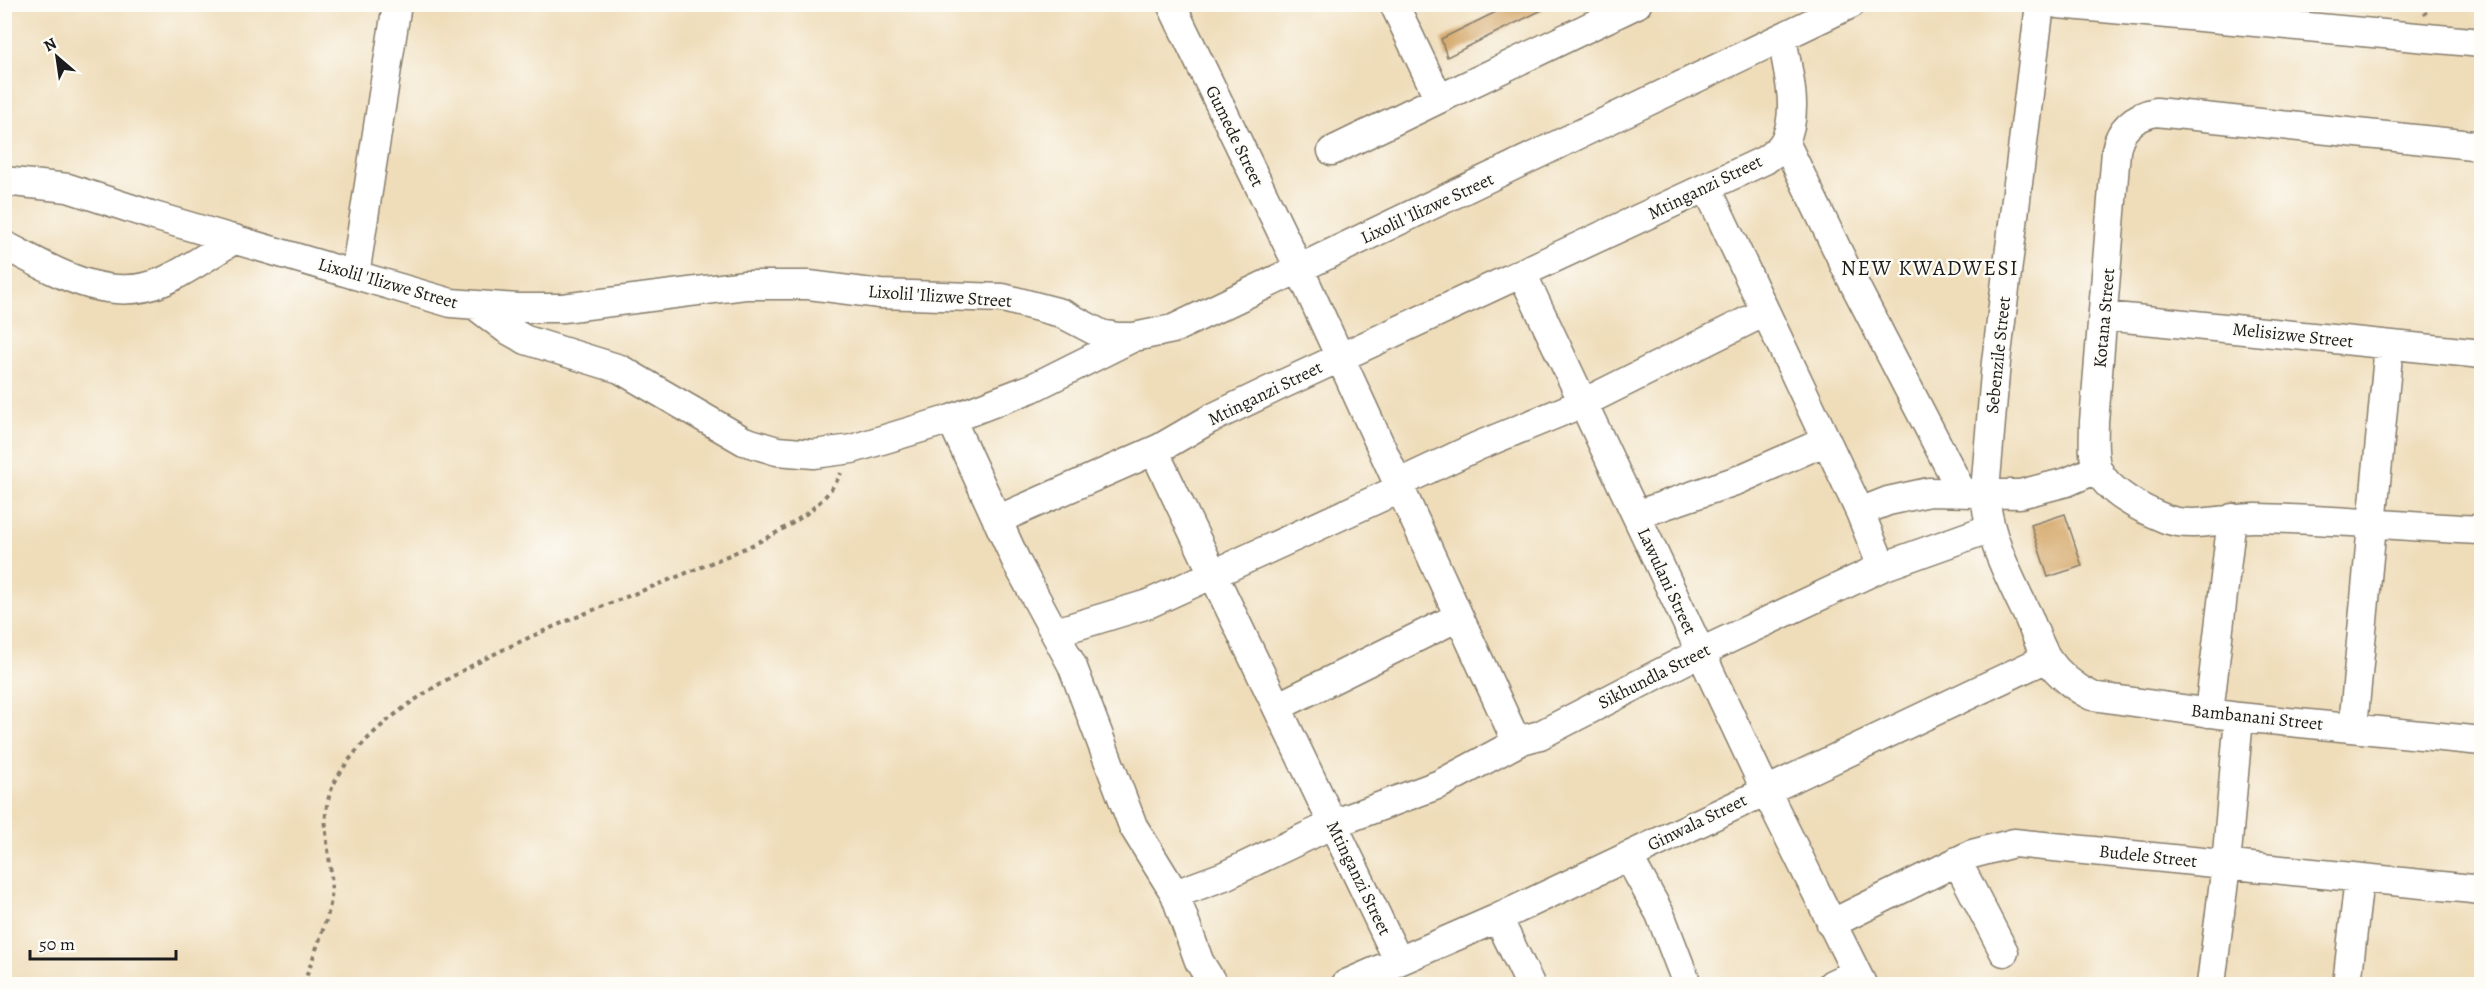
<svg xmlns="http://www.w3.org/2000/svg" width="2486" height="989" font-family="Alegreya,serif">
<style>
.building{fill:#d1a15f}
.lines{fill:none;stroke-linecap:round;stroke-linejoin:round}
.minor-casing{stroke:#867c6b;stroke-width:31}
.path{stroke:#867c6b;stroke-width:4;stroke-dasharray:4.5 4.5;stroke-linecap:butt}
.minor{stroke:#fff;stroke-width:28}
.labels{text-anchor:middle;stroke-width:4.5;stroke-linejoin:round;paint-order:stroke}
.street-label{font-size:18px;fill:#1c1c1c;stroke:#fdfcf7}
.quarter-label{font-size:21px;letter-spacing:1.5px;fill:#1c1c1c;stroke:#fdfcf7}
</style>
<rect width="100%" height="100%" fill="#fdfcf7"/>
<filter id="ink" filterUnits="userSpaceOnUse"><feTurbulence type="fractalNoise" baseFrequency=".0167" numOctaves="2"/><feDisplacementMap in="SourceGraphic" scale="12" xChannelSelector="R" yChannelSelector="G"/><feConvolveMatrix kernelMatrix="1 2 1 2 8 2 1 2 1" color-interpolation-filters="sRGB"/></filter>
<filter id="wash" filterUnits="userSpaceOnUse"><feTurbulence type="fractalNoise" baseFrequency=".008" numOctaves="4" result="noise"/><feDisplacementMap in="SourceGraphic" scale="24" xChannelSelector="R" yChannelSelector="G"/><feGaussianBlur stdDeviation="1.35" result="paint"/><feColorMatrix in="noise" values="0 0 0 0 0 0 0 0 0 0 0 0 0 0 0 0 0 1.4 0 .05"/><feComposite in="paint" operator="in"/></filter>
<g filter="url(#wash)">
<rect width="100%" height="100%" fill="#efddba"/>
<g id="blocks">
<!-- building -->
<path class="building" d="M1512,4H1554L1447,57L1441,39Z
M2065,514L2082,566L2048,577L2031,525Z"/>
</g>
</g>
<g filter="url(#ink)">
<use href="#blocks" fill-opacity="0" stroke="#867c6b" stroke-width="1.5"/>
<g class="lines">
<defs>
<path id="minor" d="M1171,4L1299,268L1512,732L1522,740L1540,735L1701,652L1882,567L1860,512L1707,188
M1394,4L1439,99L1637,4
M2040,4L1996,362L1985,491C1987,535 2009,577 2028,616C2034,630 2039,645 2047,658C2058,674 2075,688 2092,696L2239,717L2482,741
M2058,4L2482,43
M1785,142L1847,270L1962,492
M2482,146L2156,112C2135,116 2119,129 2116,151L2094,422C2094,437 2092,454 2097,468C2107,492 2143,510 2166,519C2193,529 2228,517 2257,518C2332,519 2407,527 2482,530
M1332,151L1439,99
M4,181L68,188L154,216L451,303L518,308H563L745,285H809L880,294L1003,298L1061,313L1101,334L1117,337H1134L1173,329L1851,4
M4,245C53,270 108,306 164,281C188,270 212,253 235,239
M1522,273L1765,789L1862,984
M355,275L397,4
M476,306L506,329L526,340L620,369L744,441L777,451L814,454L852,449L951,419L1032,388L1134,337
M2105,316L2482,354
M951,419L1017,563L1072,665L1133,826L1175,894L1199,961L1213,984
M1397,484L1478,446L1583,403L1765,312
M1860,512L1888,501L1929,492L2020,494L2067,482L2097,469
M1636,515L1738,480L1826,441
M997,520L1160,448
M1882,567L1991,528
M1056,632L1148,604L1399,489
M1277,707L1458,617
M2209,713L2232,518
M2353,727L2389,345
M1628,856L1660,914L1687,984
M1957,861L2004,952
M1175,894L1224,876L1333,824L1440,784L1522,740
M1498,918L1530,984
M1831,924L1972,854L2014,843L2482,890
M1398,960L1159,461L1160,448L1210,419L1281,385L1765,160C1773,154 1781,149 1785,140C1800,111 1787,69 1782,38
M1346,984L1498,918L2047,658
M1832,984L1856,973
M2211,984L2226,865L2239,717
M2347,984L2359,878"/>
</defs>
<!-- minor casing -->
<use href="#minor" class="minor-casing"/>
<!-- path -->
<path class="path" d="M2420,4L2426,14
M304,984C311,960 329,920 331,898C335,854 313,820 337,778C398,672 604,609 713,562C757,543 819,519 841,473"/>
<!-- minor -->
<use href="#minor" class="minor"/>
</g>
</g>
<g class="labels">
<!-- street labels -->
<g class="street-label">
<text transform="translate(1235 136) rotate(64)" y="6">Gumede Street</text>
<text transform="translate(1705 187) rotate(-26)" y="6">Mtinganzi Street</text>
<text transform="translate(1427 208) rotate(-25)" y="6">Lixolil 'Ilizwe Street</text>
<text transform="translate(388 283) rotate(16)" y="6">Lixolil 'Ilizwe Street</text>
<text transform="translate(940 296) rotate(4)" y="6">Lixolil 'Ilizwe Street</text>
<text transform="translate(2104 318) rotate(-85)" y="6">Kotana Street</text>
<text transform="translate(2293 335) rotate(6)" y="6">Melisizwe Street</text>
<text transform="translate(1998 355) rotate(-84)" y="6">Sebenzile Street</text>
<text transform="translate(1265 393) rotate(-26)" y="6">Mtinganzi Street</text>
<text transform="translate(1667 581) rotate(65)" y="6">Lawulani Street</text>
<text transform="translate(1654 676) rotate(-27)" y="6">Sikhundla Street</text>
<text transform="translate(2257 717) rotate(6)" y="6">Bambanani Street</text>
<text transform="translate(1697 822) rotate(-26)" y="6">Ginwala Street</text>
<text transform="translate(2148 856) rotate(6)" y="6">Budele Street</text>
<text transform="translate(1359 878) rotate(64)" y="6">Mtinganzi Street</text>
</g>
<!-- quarter labels -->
<g class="quarter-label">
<text x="1930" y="275">NEW KWADWESI</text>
</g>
</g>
<!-- margin -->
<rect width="2486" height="989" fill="none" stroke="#fdfcf7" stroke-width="24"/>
<!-- north arrow -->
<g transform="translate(57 57) rotate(331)" stroke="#fdfcf7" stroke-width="4.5" paint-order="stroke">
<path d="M0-4.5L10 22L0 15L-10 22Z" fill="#1c1c1c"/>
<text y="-9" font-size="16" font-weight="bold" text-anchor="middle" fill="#1c1c1c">N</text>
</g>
<!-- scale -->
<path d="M30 950v9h146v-9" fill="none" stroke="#1c1c1c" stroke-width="3"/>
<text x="39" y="950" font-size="18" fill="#1c1c1c" stroke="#fdfcf7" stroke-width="4.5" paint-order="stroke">50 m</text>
</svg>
